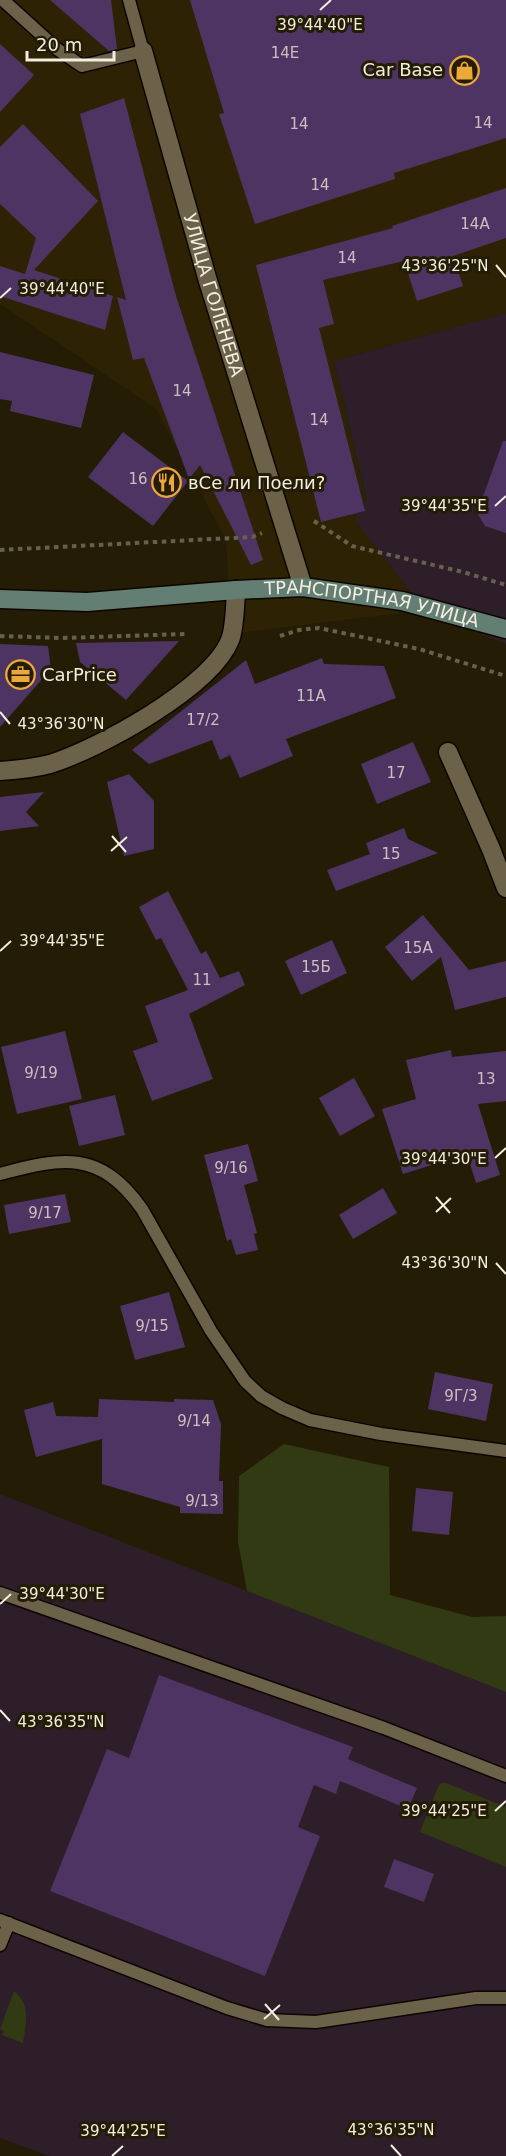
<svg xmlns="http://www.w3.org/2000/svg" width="506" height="2156" font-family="'DejaVu Sans',sans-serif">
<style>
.built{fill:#2d2203}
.industrial{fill:#2d1e29}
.green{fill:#313a12}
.building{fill:#4e3463}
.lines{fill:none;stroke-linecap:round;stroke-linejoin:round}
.lane-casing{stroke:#0d0600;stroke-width:15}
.street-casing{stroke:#0d0600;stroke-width:21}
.secondary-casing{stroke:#0d0600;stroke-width:21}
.path{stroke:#67604c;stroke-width:4;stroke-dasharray:4.5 4.5;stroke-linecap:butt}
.lane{stroke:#6c6249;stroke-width:12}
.street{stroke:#6c6249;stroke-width:18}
.secondary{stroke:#637e73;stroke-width:18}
.ticks{fill:none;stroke:#f3eedf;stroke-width:2}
.labels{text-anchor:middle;stroke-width:6;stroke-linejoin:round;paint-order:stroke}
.number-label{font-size:15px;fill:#cac0c0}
.poi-label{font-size:18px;fill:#f3eedf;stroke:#241c05;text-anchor:start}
.street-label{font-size:18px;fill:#f3eedf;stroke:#241c05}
.ticks-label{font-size:15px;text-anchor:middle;fill:#f3eedf;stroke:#241c05;stroke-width:6;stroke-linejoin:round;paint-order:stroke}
</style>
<rect width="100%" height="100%" fill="#241c05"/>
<!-- built -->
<path class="built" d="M0,0H506V313L334,361L367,501L357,522L425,610L231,634L226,540L156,409L0,304Z"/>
<!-- industrial -->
<path class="industrial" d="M506,313V644L425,610L356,522V510L367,501L334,361Z
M0,1494L506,1692V2156H49L0,2138Z"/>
<!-- green -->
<path class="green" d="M284,1444L389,1467L390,1595L472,1617L506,1616V1692L247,1591L238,1542L239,1476Z
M441,1783H446L506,1807V1867L420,1832L438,1787Z
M14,1991C31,2004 26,2024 23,2043L2,2035L4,2031L0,2029Z"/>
<!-- building -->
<path class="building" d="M50,0H111L117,49L109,51Z
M190,0H506V138L394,173L395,179L255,224L219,114L224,113Z
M0,44L34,75L0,112Z
M124,98L176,296L263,560L251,565L200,465L189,479L144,358L133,360L117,297L126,300L80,114Z
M23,124L98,201L34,270L113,296L105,330L0,296V266L25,274L36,238L0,204V147Z
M506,188V238L453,256L463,286L417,301L404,261L323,280L334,324L319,328L365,511L321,522L256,265L393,228L392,226Z
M0,352L94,375L81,428L10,411L12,401L0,399Z
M123,432L188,481L153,526L88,477Z
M503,441H506V533L485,526L477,513Z
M179,641L126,700L80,662L76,643Z
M0,644L48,646L51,669L0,727Z
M322,658L324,664L384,666L396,698L286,739L293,756L240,778L230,755L220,760L212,740L149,764L132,750L246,660L255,684Z
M413,742L431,782L377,804L361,764Z
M129,774L154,801V849L124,856L107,782Z
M44,792L26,812L39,826L0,831V797Z
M404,828L408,839L438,853L336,891L327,870L370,854L366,843Z
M168,891L201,954L206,951L220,978L239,971L245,985L189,1014L213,1079L152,1101L133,1051L158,1042L145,1006L188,990L161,938L156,940L139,907Z
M423,915L469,970L506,961V997L455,1010L441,957L412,981L385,947Z
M332,940L347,973L301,995L285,961Z
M65,1031L82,1099L17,1114L1,1047Z
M451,1050L452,1057L506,1051V1101L478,1104L500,1175L476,1183L467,1154L403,1174L382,1109L416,1099L406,1060Z
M354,1078L375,1116L340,1136L319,1098Z
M115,1095L125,1135L79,1146L69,1106Z
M248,1144L258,1181L244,1185L257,1233L254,1234L258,1250L236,1255L231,1239L227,1241L204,1155Z
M383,1188L397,1213L353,1239L339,1215Z
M65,1194L71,1222L9,1234L4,1205Z
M169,1292L185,1347L135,1360L120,1306Z
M435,1372L493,1384L486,1421L428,1409Z
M99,1399L174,1402V1399L213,1400L221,1424L219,1481H223V1514L180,1513V1507L102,1484V1439L36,1457L24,1410L53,1402L56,1416L98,1417Z
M416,1488L453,1492L449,1535L412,1531Z
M159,1675L353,1747L348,1759L417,1788L408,1809L340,1781L336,1794L314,1785L298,1827L320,1836L265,1976L50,1891L107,1749L129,1758Z
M394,1859L434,1874L424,1902L384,1887Z"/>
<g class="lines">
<defs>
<path id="lane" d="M3,0L57,49L82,66L143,51L129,0
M0,1174C63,1157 100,1150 142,1209L211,1331L245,1381L261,1396L282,1408L310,1420L381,1434L506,1451
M0,1593L384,1728L506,1776
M0,1920L227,2008L267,2020L316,2022L476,1998H506
M0,1945L9,1923"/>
<g id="street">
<path id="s1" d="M143,51L208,281L303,587"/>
<path d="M448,752L491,849L506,888"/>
<path d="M0,771C16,770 35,768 50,764C98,749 211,688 230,640C235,628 235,604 236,590"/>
</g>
<g id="secondary">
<path id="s2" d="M0,599L87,602L236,590L303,587L402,601L506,629"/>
</g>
</defs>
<!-- lane casing -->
<use href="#lane" class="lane-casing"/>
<!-- street casing -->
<use href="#street" class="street-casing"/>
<!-- secondary casing -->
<use href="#secondary" class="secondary-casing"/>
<!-- path -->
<path class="path" d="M314,521L352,546L463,572L506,585
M0,550L252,537L262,533
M0,636L62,638L185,634
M280,636L299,630L319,628L419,649L506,676"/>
<!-- lane -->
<use href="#lane" class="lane"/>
<!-- street -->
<use href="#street" class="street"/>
<!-- secondary -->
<use href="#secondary" class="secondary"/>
</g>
<!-- ticks -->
<path class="ticks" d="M320,10L331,0M496,265L506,277M0,298L11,288M495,506L506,496M0,712L10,724M112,836L126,852M111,851L127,837M0,951L11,941M495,1158L506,1148M436,1197L450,1213M436,1212L451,1198M496,1263L506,1274M0,1604L11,1594M0,1710L10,1721M495,1811L506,1801M265,2004L279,2020M264,2019L280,2005M391,2145L401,2156M112,2156L123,2146"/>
<!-- icons -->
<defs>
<symbol id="shop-ring" viewBox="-11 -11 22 22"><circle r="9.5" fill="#241c05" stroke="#eca93a" stroke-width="1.5"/><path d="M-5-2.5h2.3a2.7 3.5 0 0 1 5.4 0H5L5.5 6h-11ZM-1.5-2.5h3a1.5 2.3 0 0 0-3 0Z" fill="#eca93a"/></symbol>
<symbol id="restaurant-ring" viewBox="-11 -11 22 22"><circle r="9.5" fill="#241c05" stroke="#eca93a" stroke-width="1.5"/><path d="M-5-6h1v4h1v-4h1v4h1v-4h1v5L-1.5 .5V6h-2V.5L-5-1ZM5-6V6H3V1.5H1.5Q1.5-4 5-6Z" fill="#eca93a"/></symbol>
<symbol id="office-ring" viewBox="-11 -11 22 22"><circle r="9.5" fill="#241c05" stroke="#eca93a" stroke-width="1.5"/><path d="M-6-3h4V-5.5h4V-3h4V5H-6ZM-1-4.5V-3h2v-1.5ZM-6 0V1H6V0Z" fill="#eca93a"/></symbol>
</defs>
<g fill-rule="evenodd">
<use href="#shop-ring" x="448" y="54" width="33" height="33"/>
<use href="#restaurant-ring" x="150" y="466" width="33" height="33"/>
<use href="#office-ring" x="4" y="658" width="33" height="33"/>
</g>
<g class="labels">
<!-- number labels -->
<g class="number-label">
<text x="285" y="58">14Е</text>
<text x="483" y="128">14</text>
<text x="299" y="129">14</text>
<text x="320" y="190">14</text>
<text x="475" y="229">14А</text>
<text x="347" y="263">14</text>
<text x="182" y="396">14</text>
<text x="319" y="425">14</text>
<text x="138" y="484">16</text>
<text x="311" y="701">11А</text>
<text x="203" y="725">17/2</text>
<text x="396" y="778">17</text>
<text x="391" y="859">15</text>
<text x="418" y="953">15А</text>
<text x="316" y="972">15Б</text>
<text x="202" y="985">11</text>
<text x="41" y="1078">9/19</text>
<text x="486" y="1084">13</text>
<text x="231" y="1173">9/16</text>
<text x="45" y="1218">9/17</text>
<text x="152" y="1331">9/15</text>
<text x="461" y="1401">9Г/3</text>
<text x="194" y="1426">9/14</text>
<text x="202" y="1506">9/13</text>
</g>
<!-- poi labels -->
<g class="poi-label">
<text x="443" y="76" text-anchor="end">Car Base</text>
<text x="188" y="489">вСе ли Поели?</text>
<text x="42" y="681">CarPrice</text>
</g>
<!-- street labels -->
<g class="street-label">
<text dy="6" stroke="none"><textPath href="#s1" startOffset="254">УЛИЦА ГОЛЕНЕВА</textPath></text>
<text dy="6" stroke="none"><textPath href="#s2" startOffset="374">ТРАНСПОРТНАЯ УЛИЦА</textPath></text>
</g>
</g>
<g class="ticks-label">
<text x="320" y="30">39°44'40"E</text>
<text x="445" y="271">43°36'25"N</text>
<text x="62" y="294">39°44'40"E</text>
<text x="444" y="511">39°44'35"E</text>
<text x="61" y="729">43°36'30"N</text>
<text x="62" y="946">39°44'35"E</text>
<text x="444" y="1164">39°44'30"E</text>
<text x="445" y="1268">43°36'30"N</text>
<text x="62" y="1599">39°44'30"E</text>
<text x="61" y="1727">43°36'35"N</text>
<text x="444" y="1816">39°44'25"E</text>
<text x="391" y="2135">43°36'35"N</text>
<text x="123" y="2136">39°44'25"E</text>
</g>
<!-- scale -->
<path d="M27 51v9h87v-9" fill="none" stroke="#f3eedf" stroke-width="3"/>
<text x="36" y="51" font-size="18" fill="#f3eedf" stroke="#241c05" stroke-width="4.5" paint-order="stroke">20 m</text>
</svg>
